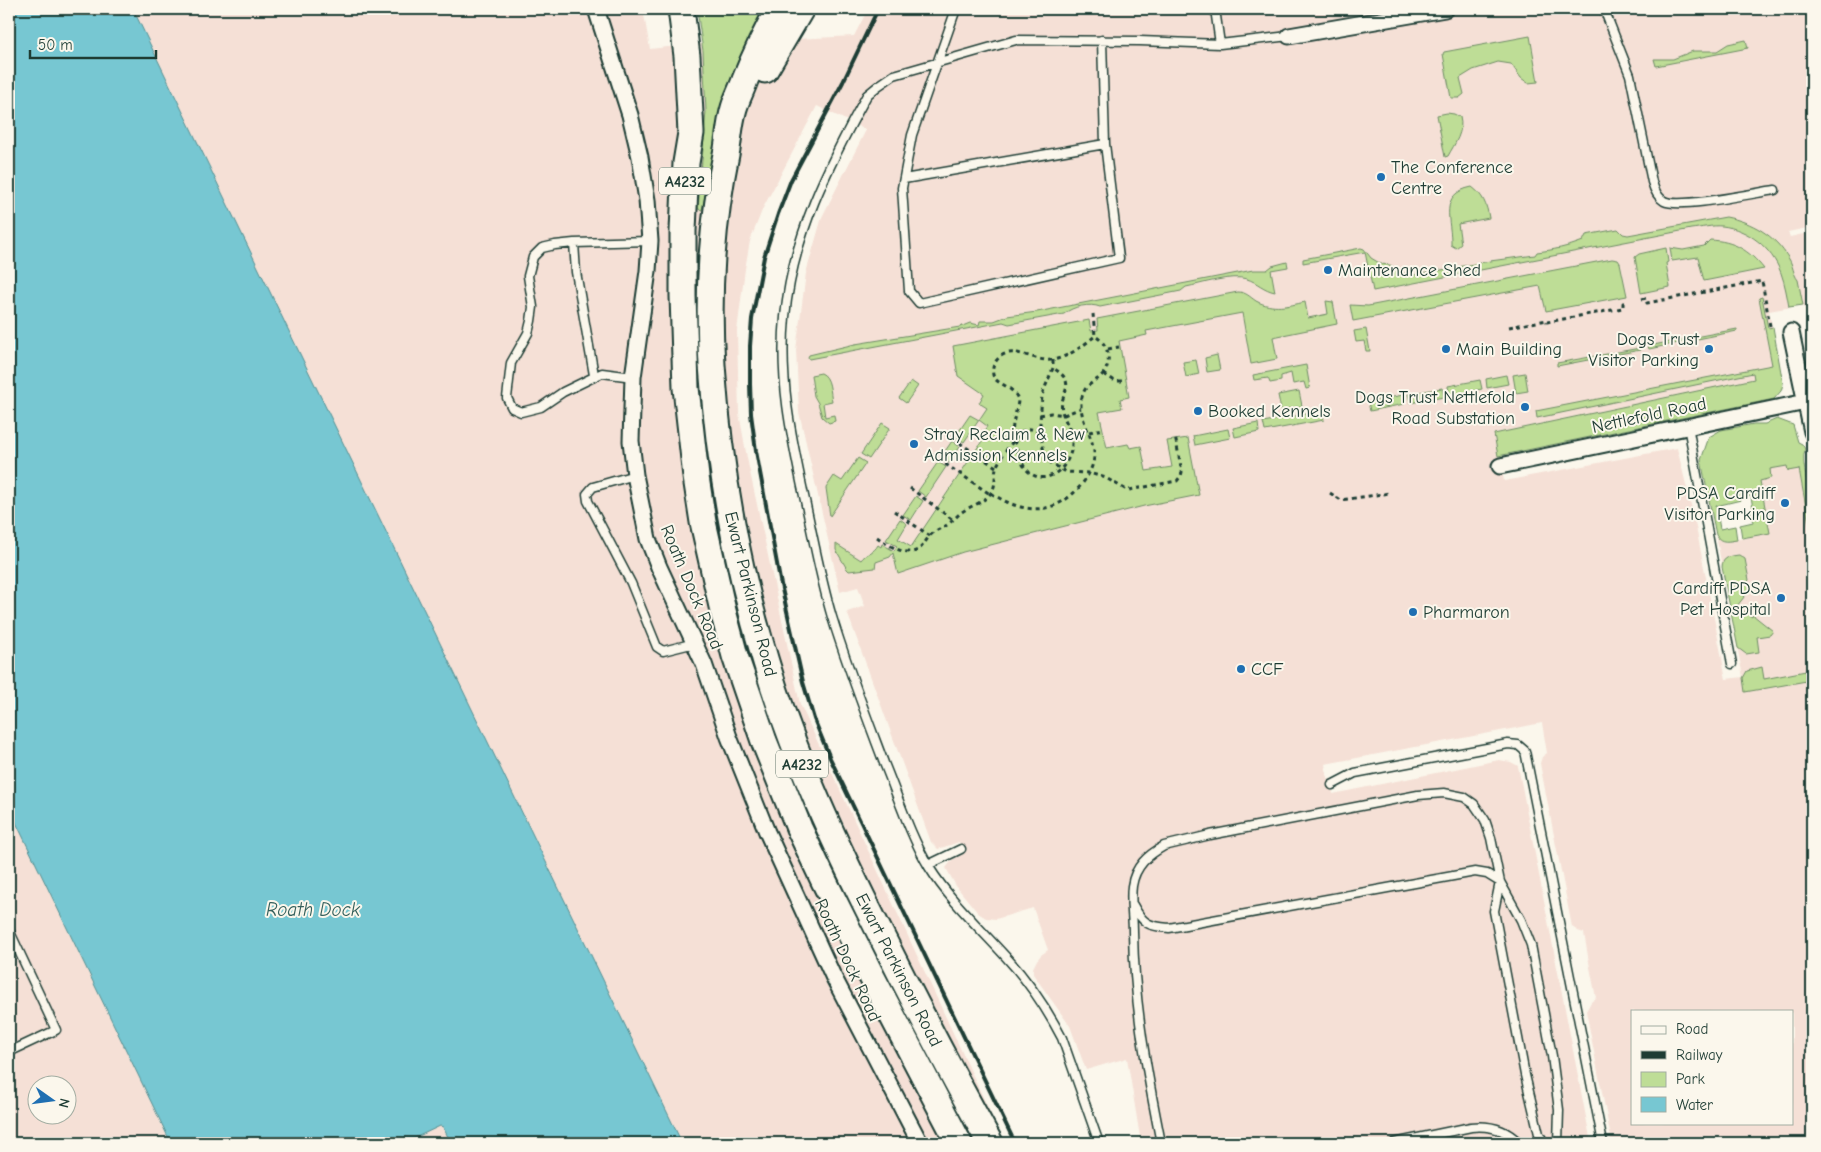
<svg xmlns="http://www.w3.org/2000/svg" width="1821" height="1152" font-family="'Comic Neue',sans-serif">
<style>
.built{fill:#f5e0d6;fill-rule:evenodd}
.green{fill:#bedd96;stroke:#6e8d65}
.water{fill:#77c7d2;stroke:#549093}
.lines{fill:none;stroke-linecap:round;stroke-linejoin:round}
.lane-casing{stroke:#1f3d34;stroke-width:11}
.street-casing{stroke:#1f3d34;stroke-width:19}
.primary-casing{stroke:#1f3d34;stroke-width:29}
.path{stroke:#1f3d34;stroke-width:3;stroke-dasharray:4 4;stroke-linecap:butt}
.lane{stroke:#fbf7ec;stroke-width:8}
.street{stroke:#fbf7ec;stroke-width:15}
.primary{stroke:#fbf7ec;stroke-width:25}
.rail{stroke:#1f3d34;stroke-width:4}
.poi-dot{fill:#1f6fb2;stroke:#fbf7ec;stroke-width:2}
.labels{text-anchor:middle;stroke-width:4;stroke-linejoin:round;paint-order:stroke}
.shield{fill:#fbf7ec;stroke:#61756b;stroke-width:1}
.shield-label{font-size:16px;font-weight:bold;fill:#1f3d34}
.poi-label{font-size:18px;fill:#1f3d34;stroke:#fbf7ec;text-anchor:start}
.street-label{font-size:18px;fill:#1f3d34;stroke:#fbf7ec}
.water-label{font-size:19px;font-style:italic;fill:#35605c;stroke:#fbf7ec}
</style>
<rect width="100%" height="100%" fill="#fbf7ec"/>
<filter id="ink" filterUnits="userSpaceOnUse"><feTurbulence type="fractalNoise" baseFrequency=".02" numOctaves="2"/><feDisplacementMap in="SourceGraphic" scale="10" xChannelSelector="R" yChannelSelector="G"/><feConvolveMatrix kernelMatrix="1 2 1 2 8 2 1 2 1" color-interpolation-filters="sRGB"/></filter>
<g filter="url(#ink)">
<!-- built -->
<path class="built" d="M9,9H643L650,49L695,44L854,36L868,9H1570L1571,11L1578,9H1812V227L1788,232L1790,237L1812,232V322L1803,305L1769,311L1781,374L1495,434L1504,481L1677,448L1694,517L1726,679L1743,677L1716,535L1718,538L1725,542L1764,534L1754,471L1802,461L1812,515V1143H1612L1586,1011L1591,1002L1596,998L1589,962L1584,933L1578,931L1572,927L1541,769L1540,763L1542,757L1547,753L1542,723L1325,764L1328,780L1331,779L1333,794L1499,760L1511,762L1518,766L1591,1143H1141L1127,1058L1086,1070L1070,1026L1033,974V968L1037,960L1041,955L1048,950L1033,908L996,919L986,918L978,913L956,886L946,868L953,859L963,854L959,842L938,849L931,842L847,612L865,606L858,587L840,592L799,412L796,350L806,273L822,217L866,130L817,106L763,208L750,241L745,269L737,331L739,413L747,458L800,704L996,1125L1000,1143H9ZM1632,1011H1792V1123H1632ZM38,1084H68V1114H38Z"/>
<!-- green -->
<path class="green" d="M697,9H766L714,153L702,210L698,209L706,111L703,51Z
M1530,36L1538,82L1528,83L1521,78L1511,64L1498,62L1473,70L1460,78L1464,94L1459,98H1451L1443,54L1444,52Z
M1746,40L1748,48L1656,66L1654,59H1673L1693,51H1717L1728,44Z
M1447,113L1454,114L1460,117C1464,132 1455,143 1448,156L1445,157L1437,115Z
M1472,187C1483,195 1487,205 1489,218L1458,224L1461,244L1456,248L1451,245C1452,221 1437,194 1472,187Z
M1726,217C1752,222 1775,235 1789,259C1793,265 1793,274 1798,280L1803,305L1789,307C1787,296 1785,284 1781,273C1772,248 1748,229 1722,226C1712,225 1701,228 1691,229L1373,291L1365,252L1303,263V259L1361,248L1364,249L1371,258L1381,264L1390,265L1409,276L1490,261L1535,255L1537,252C1553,250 1568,247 1583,241L1586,235L1618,229L1623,234L1628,235Z
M1710,240C1734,241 1749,250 1764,269L1704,281L1698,257L1672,261L1670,248L1683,250L1704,246Z
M1666,248L1668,262L1666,263L1670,287L1641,293L1635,257L1639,254Z
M1612,259L1618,260L1620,263L1627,296L1546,311L1540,286L1353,321L1350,305L1368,306Z
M1287,262L1288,267L1271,270L1275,292C1264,290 1257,282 1247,279C1231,274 1202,284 1186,287L1181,291L1100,307C1090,303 1073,306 1064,314L1009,324L1003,322L809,359L808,357L809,355L855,344L960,327L970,323L979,325L980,321H994L1007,316L1037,312L1253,270H1267L1272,266Z
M1238,292C1246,292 1250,297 1256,301C1273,310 1288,306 1305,302L1308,318L1328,314L1326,301L1333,302L1337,324L1273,337L1277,359L1251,364L1242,313L1146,331L1147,335L1119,341L1129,397L1120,399L1122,408L1099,412L1107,448L1128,444L1130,448L1141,446L1146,471L1172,467L1167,441L1188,438L1199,495L1144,506L963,552L898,574L893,553L890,557L876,562L875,568L849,571L847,569L836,550V544L861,560C866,553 874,553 878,545L881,547L882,544L894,551L897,546L886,540L900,519L907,524L898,539L911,547L984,438L983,433L987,426L979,420L964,442L955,437L970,415L979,420L987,408L979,403L984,394L958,376L953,346L1089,320L1091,331L1098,330L1097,319Z
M1762,297L1768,328L1773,327L1783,384L1781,391L1774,399L1498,456L1494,434L1754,379L1753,373L1537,418L1536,411L1772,365L1759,298Z
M1366,329L1370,351H1366L1364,341L1356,342L1354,331Z
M1737,329V331L1649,349L1648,346Z
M1640,348V350L1557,366V363Z
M1217,355L1220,370L1207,372L1205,358Z
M1196,360L1199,374L1186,377L1183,362Z
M1306,365L1310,388L1306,389L1304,382L1293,384L1291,373L1281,376V381L1270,383L1268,378L1254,380L1253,375Z
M821,373C831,377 830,392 832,401L823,403L825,417L834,415L835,421L829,423L822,417L818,403L814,396L811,375Z
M1525,373L1528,391L1516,393L1513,375Z
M1506,375L1508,384L1487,388L1486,379Z
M1480,380L1482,389L1449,396L1448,386Z
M911,381L918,386L906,403L899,398Z
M1442,388L1444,397L1410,403L1408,394Z
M1299,391L1302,406L1281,410L1278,395Z
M1403,395L1404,404L1370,411L1368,402Z
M1322,411L1324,420L1265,431L1263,422Z
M1777,419L1793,425L1798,442L1802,444L1805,449C1800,466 1811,490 1812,508C1813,518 1812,529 1812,540L1799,469L1788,471L1787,466L1770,469L1771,478L1760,481L1770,533L1742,538L1740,525L1753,522L1751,510L1753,509L1751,496L1742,498L1741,500L1716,506L1720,529L1735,526L1737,540C1729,541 1721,544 1716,535L1701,460L1709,437L1721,430L1754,424H1765Z
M882,423L890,428L869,459L861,454Z
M1258,423L1259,432L1235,437L1233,428Z
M1228,429L1230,438L1195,445L1193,436Z
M952,441L960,447L949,463L941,457Z
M858,458L866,463L830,516L826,488L834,476L842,481Z
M938,462L946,467L926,497L918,491Z
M916,496L923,501L911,520L903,515Z
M1739,555L1745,559L1749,580L1747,583L1752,587L1737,606L1752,617L1753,615L1773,631L1770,635L1757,637L1759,652L1746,654L1738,648L1722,567C1722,557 1731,556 1739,555Z
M1812,658V680L1745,692L1743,678L1747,671L1762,667L1764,679L1811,670L1810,659Z"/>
<!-- water -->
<path class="water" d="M9,9H133L682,1143H451L443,1127L440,1126L404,1143H171L9,808Z"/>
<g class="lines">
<defs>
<path id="lane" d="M956,9L912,135L902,188L909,291L919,303L1119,258L1105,144L1102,40
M1215,9L1220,44L1289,36
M1604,9L1630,75L1652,182C1654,189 1657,197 1664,201C1680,209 1754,193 1775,190
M904,179L1105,144
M574,243L576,272L594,375
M633,377L602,373L563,392L541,407L521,412L512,408L507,398L511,363L528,333L531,321L533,307L528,276L533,257L542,248L555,245L574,243L650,241
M1688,426L1732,664
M635,475L593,487L587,494L588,501L631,583L657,647L663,651L695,643
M1332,785L1355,773L1508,744L1518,745L1525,751L1603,1143
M928,865L961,849
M1500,882L1494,911L1525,1075L1539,1134L1544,1143
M1133,905C1143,924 1148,926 1169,928L1475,872L1487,874L1500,882
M9,930L56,1030L9,1052
M1099,1143L1062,1038C1047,1009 1029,982 1006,957C980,928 950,901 929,867C910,835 898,797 884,763C866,715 847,666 832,617C820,577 813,536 804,496C791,435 779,380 785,317C792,237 829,164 867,95L878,86L894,75L1016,40L1140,41L1220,44
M1161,1143C1147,1073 1134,1003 1133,932C1133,917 1130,900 1132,886C1135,866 1148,855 1164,846L1210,835L1418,795L1444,793L1464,797L1474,804L1485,820L1491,838L1500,882L1521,920L1531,945L1552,1056L1559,1110L1558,1143
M1394,1143L1471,1127C1490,1125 1506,1129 1519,1143"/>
<path id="street" d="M596,9L630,115L640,157L647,200L650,241L648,271L633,377L631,441L635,475L648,539L659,567L704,664L729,737L767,832L833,976L920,1143
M1289,36L1445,9
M1791,332L1812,432
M1500,466L1806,402"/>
<path id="primary" d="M681,9L687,56L691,133L686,163L683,231V296L686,388L696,477L703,522L723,611L735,656L764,741L799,828L824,881L871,975L959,1143
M779,9C766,32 755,55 745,80C742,89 737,98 734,108C730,121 729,136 727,149C712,223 707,290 712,365C719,466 736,565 766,662C794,757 836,846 881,935C916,1005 952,1074 990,1143
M765,70L801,9"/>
</defs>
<!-- lane casing -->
<use href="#lane" class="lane-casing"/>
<!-- street casing -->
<use href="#street" class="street-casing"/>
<!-- primary casing -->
<use href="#primary" class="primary-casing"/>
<!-- path -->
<path class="path" d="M1642,299L1646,298L1647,303L1762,281L1770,326H1772
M1093,314L1095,336
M1509,327L1547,320V322L1623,308V303L1628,302
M1108,349L1119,347
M1053,360V368L1042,395L1040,423L1043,448L1051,463L1066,472L1089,473L1106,478L1125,489L1129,490L1177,481L1181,476L1182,472L1175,436
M1104,374L1115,381H1126
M1040,415L1051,413L1064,415L1081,408
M1089,432L1103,429
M946,434L996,467
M932,455L990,494
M910,488L953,520
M991,493C1024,515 1056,516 1082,484C1089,475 1095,463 1094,452C1092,433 1077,416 1082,397C1086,382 1094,384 1102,375C1113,363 1109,344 1095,336C1084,345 1066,359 1051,360C1033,362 1010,342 996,361C993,365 992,370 993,375C996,385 1011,384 1018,399C1018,410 1011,422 1013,433C1014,441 1020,462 1026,469C1045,491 1072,466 1072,443C1073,431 1065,423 1062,411C1058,394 1080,384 1053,368
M1330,493L1341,500L1390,493
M894,511L930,536
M877,537C886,543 899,553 912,552C924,550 925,538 934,532C938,529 943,528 947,525C954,520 958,514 965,510C973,505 984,502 990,494C997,486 994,477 996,468C999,459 1018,432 1027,429C1032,428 1037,431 1040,434
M1808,561L1807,557L1812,555"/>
<!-- lane -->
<use href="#lane" class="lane"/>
<!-- street -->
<use href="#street" class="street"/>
<!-- primary -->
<use href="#primary" class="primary"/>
<!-- rail -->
<path class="rail" d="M878,9L843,82L791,180L778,214L764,257L752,319L750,346V384L751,414L756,451L780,580L803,682L814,719L830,758L1015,1143"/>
</g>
</g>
<!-- markers -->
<g class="poi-dot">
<circle cx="1381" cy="177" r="5"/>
<circle cx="1328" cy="270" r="5"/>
<circle cx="1446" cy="349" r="5"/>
<circle cx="1709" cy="349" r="5"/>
<circle cx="1525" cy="407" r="5"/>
<circle cx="1198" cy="411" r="5"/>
<circle cx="914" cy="444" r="5"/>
<circle cx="1785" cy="503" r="5"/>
<circle cx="1781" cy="598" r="5"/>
<circle cx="1413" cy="612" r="5"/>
<circle cx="1241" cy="669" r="5"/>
</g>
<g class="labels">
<!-- shield labels -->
<g class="shield">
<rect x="659" y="167.5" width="52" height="27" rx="4"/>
<rect x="776" y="750.5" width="52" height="27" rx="4"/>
</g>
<g class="shield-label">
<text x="685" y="187">A4232</text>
<text x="802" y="770">A4232</text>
</g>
<!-- poi labels -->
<g class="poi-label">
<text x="1391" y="173">The Conference<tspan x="1391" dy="21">Centre</tspan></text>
<text x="1338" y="276">Maintenance Shed</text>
<text x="1699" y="345" text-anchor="end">Dogs Trust<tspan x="1699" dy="21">Visitor Parking</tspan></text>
<text x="1456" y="355">Main Building</text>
<text x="1515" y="403" text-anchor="end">Dogs Trust Nettlefold<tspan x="1515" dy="21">Road Substation</tspan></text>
<text x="1208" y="417">Booked Kennels</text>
<text x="924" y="440">Stray Reclaim &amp; New<tspan x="924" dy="21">Admission Kennels</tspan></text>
<text x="1775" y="499" text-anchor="end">PDSA Cardiff<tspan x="1775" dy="21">Visitor Parking</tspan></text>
<text x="1771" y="594" text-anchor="end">Cardiff PDSA<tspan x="1771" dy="21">Pet Hospital</tspan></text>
<text x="1423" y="618">Pharmaron</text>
<text x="1251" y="675">CCF</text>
</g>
<!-- street labels -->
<g class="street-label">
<text transform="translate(1649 415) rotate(-12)" y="6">Nettlefold Road</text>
<text transform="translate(692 587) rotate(67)" y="6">Roath Dock Road</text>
<text transform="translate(751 594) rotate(76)" y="6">Ewart Parkinson Road</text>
<text transform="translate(848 960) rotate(65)" y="6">Roath Dock Road</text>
<text transform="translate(899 970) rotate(63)" y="6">Ewart Parkinson Road</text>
</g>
<!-- water labels -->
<g class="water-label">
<text x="313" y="916">Roath Dock</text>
</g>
</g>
<!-- margin -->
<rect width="1821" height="1152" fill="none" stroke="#fbf7ec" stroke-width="30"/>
<rect x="15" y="15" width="1791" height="1122" fill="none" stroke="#1f3d34" stroke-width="2" filter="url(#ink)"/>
<!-- legend -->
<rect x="1631" y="1010" width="162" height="115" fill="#fbf7ec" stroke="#a3ada2"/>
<rect x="1641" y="1026" width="25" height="8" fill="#fbf7ec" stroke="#a3ada2"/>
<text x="1676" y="1034" font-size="15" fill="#1f3d34">Road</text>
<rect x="1641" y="1051" width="25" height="8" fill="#1f3d34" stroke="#a3ada2"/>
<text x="1676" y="1060" font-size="15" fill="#1f3d34">Railway</text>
<rect x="1641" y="1072" width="25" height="15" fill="#bedd96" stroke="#a3ada2"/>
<text x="1676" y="1084" font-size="15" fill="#1f3d34">Park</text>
<rect x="1641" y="1097" width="25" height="15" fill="#77c7d2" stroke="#a3ada2"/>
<text x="1676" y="1110" font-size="15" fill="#1f3d34">Water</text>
<!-- north arrow -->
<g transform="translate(52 1100) rotate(104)"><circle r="24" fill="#fbf7ec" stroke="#a3ada2"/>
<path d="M0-4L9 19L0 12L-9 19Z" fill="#1f6fb2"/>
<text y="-8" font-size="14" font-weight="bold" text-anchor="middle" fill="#1f3d34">N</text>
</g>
<!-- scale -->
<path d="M30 50v8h126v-8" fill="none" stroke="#1f3d34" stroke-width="2.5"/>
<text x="38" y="50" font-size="15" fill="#1f3d34" stroke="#fbf7ec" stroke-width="4" paint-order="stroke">50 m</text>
</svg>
